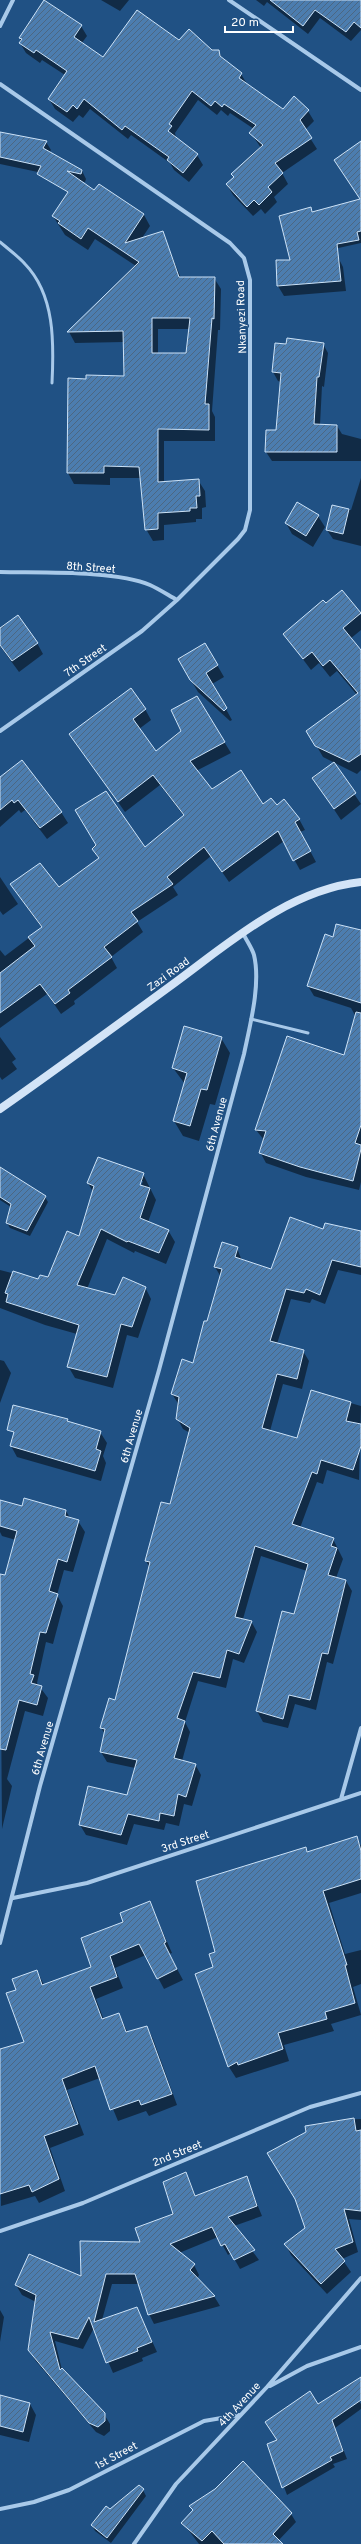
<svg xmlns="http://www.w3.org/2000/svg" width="361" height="2544" font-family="Overpass,sans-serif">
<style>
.shadow{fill:#0007;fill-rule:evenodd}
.building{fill:url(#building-hatch);stroke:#cce2f7;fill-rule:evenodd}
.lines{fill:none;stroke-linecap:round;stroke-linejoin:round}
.lane{stroke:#a8c9e9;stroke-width:3}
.street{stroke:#a8c9e9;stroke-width:4}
.secondary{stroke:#d3e4f7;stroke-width:8}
.labels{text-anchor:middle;stroke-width:3;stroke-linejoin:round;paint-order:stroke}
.street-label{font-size:11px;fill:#fff;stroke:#205184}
</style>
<defs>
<pattern id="building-hatch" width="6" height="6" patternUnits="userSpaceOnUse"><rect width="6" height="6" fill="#4c7daf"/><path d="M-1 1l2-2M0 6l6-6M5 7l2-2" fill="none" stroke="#4c6782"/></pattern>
</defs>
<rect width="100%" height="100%" fill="#205184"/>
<!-- shadow -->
<path class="shadow" d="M45,0L81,26L87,36L81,44L103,58L179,42L218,51L223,60L241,74L247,84L283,110L308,111L314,121L305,130L317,149L282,173L288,184L274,197L277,202L265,214L261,209L253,216L233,195L227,185L234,178L232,174L261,148L251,133L254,129L230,113L228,116L221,110L217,115L198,100L175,133L176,138L197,155L203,165L189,182L174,170L170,163L131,135L128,139L90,109L83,118L79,115L73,122L55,109L49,99L65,75L42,60L40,63L26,53L20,43V38Z
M101,0H129L120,11Z
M256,0H361V30L351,41L320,18L308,34L267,2L264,6Z
M0,133L46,142L51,150L49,153L82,171L86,179L85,182L0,164Z
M99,185L144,215L150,226L142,238L162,232L181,278H214L221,289L220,330H218L212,411L215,417V441H164V483L198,480L205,491L206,507L202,508V519H196V522L164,525V540L153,541L146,529L141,478H110V485L74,484L68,473L87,380L125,377L124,342L75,343L69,332L136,266L95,239L88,250L65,235L53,216L95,191ZM158,329H189L187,354H158Z
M361,204V243L307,255L338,257L343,267L346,291L284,296L278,286L277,261H291L311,209L313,213Z
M323,344L328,353L324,387L322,386L320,425L337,426L342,434L361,439V461H272L266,452L277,431L281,382L278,381L273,372Z
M361,478V546L333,539L327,530L333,506L351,510Z
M318,516L325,527L313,547L292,534L286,523Z
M326,605L361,615V630L350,639L361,652V770L357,774L323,757L308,731L357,695L337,671L330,677L319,663L311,670L284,634Z
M0,629L37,643L43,654L19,672L0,646Z
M205,644L224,677L212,684L232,720L230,721L198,692L179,660Z
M197,697L231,753L196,771L211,790L263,806L277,807L299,819L305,830L300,832L316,862L300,870L284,841L229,882L211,856L173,887L178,895L137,922L143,932L111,957L117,968L74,1001L75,1004L61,1014L47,994L0,1028V950L5,956L42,928L11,885L59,889L99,859L93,849L145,848L184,816L160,785L125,812L70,734L145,709L151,720L139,729L156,752L183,731Z
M333,763L361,804L341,820L313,778Z
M0,779L61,812L68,823L47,839L25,810L21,813L19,810L0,827Z
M0,877L18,904L3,915L0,911Z
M361,931V1018L356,1017L351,1008L314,996L308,986L333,938Z
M0,1037L16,1059L12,1062L17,1069L2,1080L0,1077Z
M221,1038L230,1053L215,1105L210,1104L199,1141L183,1136L174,1121L185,1084L173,1068Z
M361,1051V1182L359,1190L306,1177L266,1163L260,1152L264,1140L256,1130L344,1056Z
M0,1169L45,1197L48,1202L30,1236L10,1228L7,1223L11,1207L0,1200Z
M143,1174L156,1200L148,1222L168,1230L175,1242L166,1264L135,1251L134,1253L107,1239L87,1289L115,1296L145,1287L151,1299L138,1338L127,1335L113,1388L75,1378L68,1366L77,1334L45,1325L0,1308V1270L39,1280L48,1278L80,1237L93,1192L88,1183ZM141,1181H143L140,1190L138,1189Z
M323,1231L361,1232V1275L338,1270L325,1304L312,1299L310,1303L291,1299L277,1344L303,1351L309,1361L302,1389L283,1384L270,1431L298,1439L312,1392L361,1406L359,1480L327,1470L323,1484L317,1482L300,1528L333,1539L343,1559L336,1578L346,1581L352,1591L333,1664L327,1662L316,1710L295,1704L288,1728L263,1722L257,1711L295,1615L307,1571L261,1556L243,1619L251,1621L257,1632L244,1663L233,1659L226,1688L198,1681L185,1722L190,1732L182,1761L195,1764L201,1775L192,1806L184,1804L179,1826L166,1823L164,1830L134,1824L127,1845L86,1835L80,1825L128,1796L135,1768L107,1762L101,1752L105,1734L101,1728L115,1701L150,1568L146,1561L170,1505L190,1433L183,1429L177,1418L179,1405L172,1394L194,1364L221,1277L215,1267L237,1248L242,1261L271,1270Z
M0,1360L4,1361L11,1373L0,1403Z
M67,1420L69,1423L100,1432L107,1443L103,1456L106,1463L101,1481L17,1457L11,1446Z
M23,1507L66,1511L70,1518L78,1521L85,1532L73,1572L64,1570L57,1595L63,1606L53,1644L46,1642L37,1683L48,1698L43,1716L25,1711L7,1779L12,1786L2,1829L0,1575L6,1576L16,1540L2,1536L0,1532V1509Z
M356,1837L361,1846V1893L329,1903L345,1954L361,1950V1984L353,1987L361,2015L331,2024L334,2031L284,2045L289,2061L236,2078L229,2067L197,1974L214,1968L216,1952L305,1848L308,1852Z
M150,1903L172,1953L169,1954L183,1980L164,1989L146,1955L115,1968L123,1988L96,1999L104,2020L119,2015L128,2033L147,2027L153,2039L177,2105L149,2116L146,2111L118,2121L100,2078L67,2090L84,2135L50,2148L65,2191L39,2203L35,2196L1,2206L0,2050L25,2043L17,1990L37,1971L44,1985L93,1967L125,1922Z
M361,2119V2220L349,2219L358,2252L342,2259L351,2272L327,2294L291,2255L286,2245L306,2228L307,2127L337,2120Z
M186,2173L196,2197L246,2177L262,2216L234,2226L259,2260L240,2269L231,2253L228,2255L218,2237L179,2253L194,2265L199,2275L197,2279L214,2296L220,2306L154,2324L149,2314L139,2284H112L102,2320L137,2308L157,2352L142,2358L143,2361L113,2373L94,2328L83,2349L55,2341L62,2370L104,2414L110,2424V2431L104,2436L96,2432L35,2360L29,2349L36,2302L22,2295L16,2285L82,2278L142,2243L175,2214Z
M0,2310L4,2317L0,2342Z
M348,2385L361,2404V2409L335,2428L347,2459L333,2464L335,2467L287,2495L268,2444L278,2441L318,2405Z
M0,2399L30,2404L36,2415L29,2442L0,2435Z
M143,2490L146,2496L111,2543L95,2531L92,2525L110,2510Z
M191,2506L291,2514L296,2522L278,2541L280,2544H199L183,2523L193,2511Z"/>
<!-- building -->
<path class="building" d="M44,0L82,25L74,37L103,57L137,10L179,40L189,29L212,50H219L220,56L242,73L239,78L283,109L294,96L309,110L300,120L312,138L275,163L283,173L268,187L272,192L259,205L254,200L247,207L226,184L234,177L231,174L263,145L249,133L256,125L224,104L222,107L215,101L211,106L192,91L169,124L172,126L168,131L198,154L183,173L167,160L169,157L125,126L122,130L84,99L77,109L73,105L67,112L48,99L67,71L36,50L34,53L19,43L22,39L19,38Z
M270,0H361V28L354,22L346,32L315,10L303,26Z
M0,132L47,141L43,148L82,170L81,174L67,171L94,190L99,184L144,214L125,243L163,231L179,277H215L214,319L212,318L205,404H209V430L158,429V482L199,479L200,496H196L197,508H190V511L158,513V529L145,530L139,467L104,466V473H67L68,378L86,379V375L124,376L123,331L67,332L139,262L88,228L81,239L58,223L60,221L52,216L68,192L37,174L41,166L0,157ZM152,318H190L186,353H152Z
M361,141V231L357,232L359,240L337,244L341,281L277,286L276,260H290L279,216L311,207L312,212L360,199L334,160Z
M287,338L324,343L319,377H317L314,424L337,425V452H265L266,430H276L281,373L272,372L275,343L286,344Z
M297,502L319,515L306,536L285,523Z
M332,505L349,509L343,534L326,530Z
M342,590L361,613L343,628L361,650V754L349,762L315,746L306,731L358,693L330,660L323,666L312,652L303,659L283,634L323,600L326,603Z
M18,615L38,643L12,661L0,645V628Z
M205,643L218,665L206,673L227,708L224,711L190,680L178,659Z
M131,688L146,709L133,719L156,751L181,731L171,710L197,696L225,742L190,761L212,789L241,770L263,804L271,798L277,805L284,799L300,819L295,822L311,851L293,861L278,831L222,872L204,847L167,877L173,884L131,912L138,921L104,947L112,957L68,990L70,993L55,1004L40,984L0,1013V973L35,946L28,937L42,927L10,884L40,863L59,887L99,858L92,849L96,845L75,810L106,791L145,847L184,815L153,775L118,802L69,734Z
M22,760L62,812L40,828L18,800L14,803L12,800L0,810V777Z
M334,762L356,793L334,809L312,778Z
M336,924L361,930V1003L307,986L325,934L333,937Z
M356,1012L361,1013V1125L355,1143L361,1145V1149L353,1181L300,1167L259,1153L266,1131L255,1130L287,1036L344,1055Z
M184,1026L222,1037L207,1090L201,1089L190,1126L173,1121L187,1073L172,1068Z
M98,1157L144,1173L140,1185L150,1188L140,1218L169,1230L159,1253L128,1241L127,1242L101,1229L77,1285L115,1295L123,1277L146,1287L132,1327L121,1324L107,1377L67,1367L79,1325L6,1302L8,1294L5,1293L13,1271L38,1279L40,1275L48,1277L67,1231L79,1236L94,1186L87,1183Z
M0,1167L46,1196L27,1231L6,1223L11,1204L0,1197Z
M290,1217L323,1229L325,1223L361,1231V1267L332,1260L320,1295L306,1289L304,1293L286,1289L270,1341L304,1350L297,1379L277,1374L262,1428L297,1438L311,1390L351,1402L346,1421L361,1424V1446L353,1470L321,1460L317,1474L312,1472L292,1524L334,1538L331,1546L337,1548L328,1575L346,1580L328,1654L322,1653L310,1700L289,1695L283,1719L256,1711L282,1611L294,1614L308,1564L255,1546L235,1617L252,1621L239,1654L227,1650L220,1678L193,1672L177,1718L185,1721L174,1758L196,1764L186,1797L178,1794L174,1816L160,1813L159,1821L128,1814L121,1835L79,1825L88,1786L127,1795L137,1760L100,1752L105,1729L100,1728L109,1698L115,1700L150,1562L145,1561L161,1502L170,1504L190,1428L176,1419L179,1397L171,1394L182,1359L193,1363L204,1321H207L222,1269L214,1267L222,1242L238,1247L235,1257L271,1269Z
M13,1405L68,1419L67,1421L101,1431L96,1449L101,1451L95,1471L10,1446L14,1432L7,1430Z
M24,1498L66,1510L65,1516L79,1520L67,1562L58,1559L49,1591L58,1594L46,1633L40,1632L30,1674L34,1675L31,1683L42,1686L37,1705L19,1700L6,1750L0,1749V1574L5,1575L17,1531L0,1526V1500L22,1506Z
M357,1836L361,1851V1879L323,1891L347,1965H345L355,2003L325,2012L327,2019L278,2033L283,2049L238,2065L237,2062L228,2067L195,1974L213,1967L209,1954L215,1952L196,1881L306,1847L307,1852Z
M150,1901L166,1942L164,1943L177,1969L157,1979L139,1944L110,1956L117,1977L90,1987L102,2019L119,2013L126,2032L147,2026L172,2094L141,2105L139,2100L110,2110L95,2066L62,2079L78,2124L44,2136L59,2179L32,2192L29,2185L0,2194V2049L24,2042L6,1993L16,1990L12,1979L37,1970L42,1985L91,1967L81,1938L123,1922L120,1913Z
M354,2118L356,2131L361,2130V2211L344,2209L353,2242L335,2249L345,2261L321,2284L284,2244L305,2228L295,2199L267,2153L306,2132L305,2126Z
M186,2172L195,2196L247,2176L257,2206L228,2217L255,2250L234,2260L225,2244L221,2246L212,2227L170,2244L195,2264L190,2270L215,2296L148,2315L135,2274H106L94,2322L137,2307L152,2342L137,2348L138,2351L106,2363L89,2317L78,2339L50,2332L60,2370L62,2368L105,2413V2421L98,2427L89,2423L28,2350L36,2295L15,2285L29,2254L81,2276L80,2241L140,2242L135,2228L173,2214L163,2182Z
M361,2377V2400L332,2420L343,2451L330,2457L332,2460L282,2488L267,2444L277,2440L265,2422L310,2391L318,2404Z
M0,2395L30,2403L23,2432L0,2426Z
M243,2461L292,2513L273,2534L283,2544H224L212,2531L202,2541L181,2523L193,2510L189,2506L215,2489Z
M139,2485L144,2489L107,2538L91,2525L106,2506L110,2509Z"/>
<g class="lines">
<!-- lane -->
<path class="lane" d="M0,242C8,249 18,256 25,264C55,295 54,343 52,383
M251,1019L308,1033"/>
<!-- street -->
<path class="street" d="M229,0L361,90
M0,26L13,0
M0,84L230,243L244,258L250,280V510L245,530L238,539L177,600L142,631L0,731
M0,572C39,573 116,570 150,585C159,589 168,595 177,600
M341,1799L361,1728
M13,1898L87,1883L361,1793
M0,1943L40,1786L159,1370L244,1054C250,1025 261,984 254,955C252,948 246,940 243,933
M0,2231L83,2203L310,2107L361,2093
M270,2386L307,2366L361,2347
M0,2509L34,2502L69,2490L204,2421L239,2415
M134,2544L176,2484L267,2387L361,2278"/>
<!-- secondary -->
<path class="secondary" d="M0,1109C57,1069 113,1028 169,987C227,945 287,890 361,882"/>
</g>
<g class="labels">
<!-- street labels -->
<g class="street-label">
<text transform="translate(241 317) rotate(-92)" y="4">Nkanyezi Road</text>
<text transform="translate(91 567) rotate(4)" y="4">8th Street</text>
<text transform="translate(85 660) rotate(-35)" y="4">7th Street</text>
<text transform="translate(168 974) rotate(-36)" y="4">Zazi Road</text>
<text transform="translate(216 1124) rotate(-75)" y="4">6th Avenue</text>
<text transform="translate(131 1436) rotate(-74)" y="4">6th Avenue</text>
<text transform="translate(42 1748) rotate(-74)" y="4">6th Avenue</text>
<text transform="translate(185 1841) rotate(-18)" y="4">3rd Street</text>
<text transform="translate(177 2153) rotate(-22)" y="4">2nd Street</text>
<text transform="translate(239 2404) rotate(-47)" y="4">4th Avenue</text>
<text transform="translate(116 2455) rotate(-28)" y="4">1st Street</text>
</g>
</g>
<!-- scale -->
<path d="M225 26v6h68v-6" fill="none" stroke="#ffffff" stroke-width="2"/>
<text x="231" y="26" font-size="12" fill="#ffffff" stroke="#205184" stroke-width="3" paint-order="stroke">20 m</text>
</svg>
